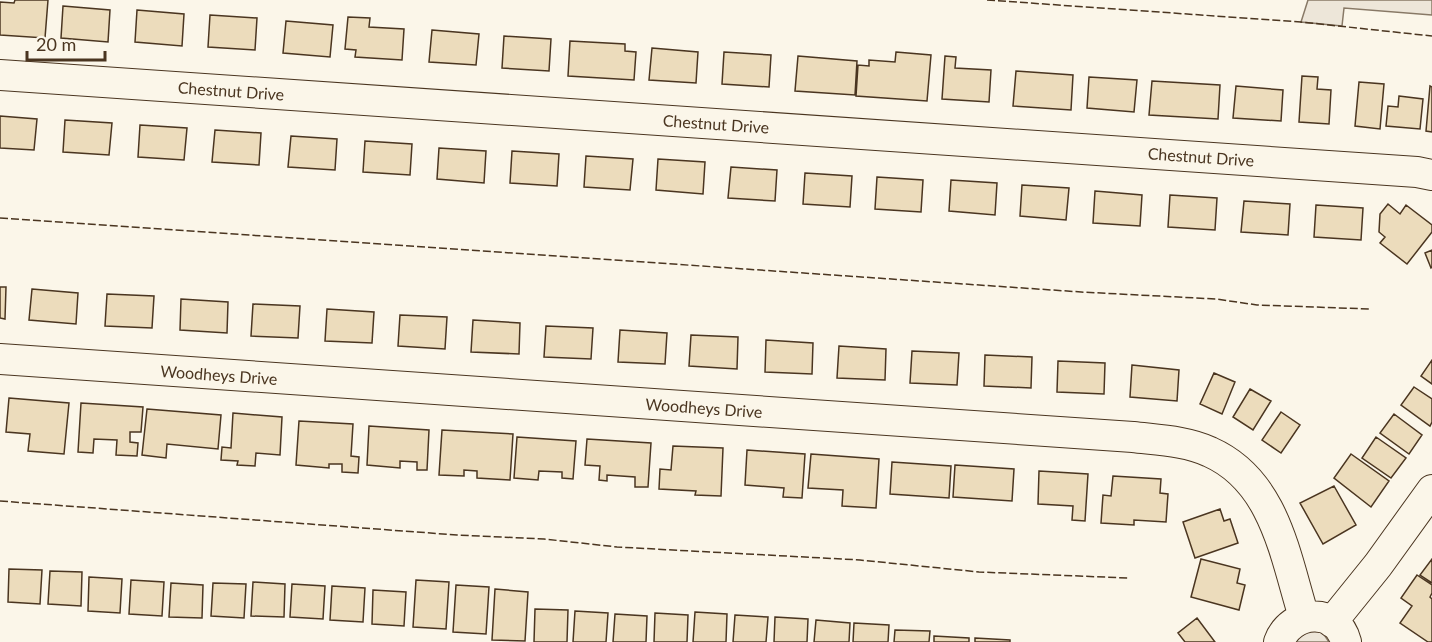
<svg xmlns="http://www.w3.org/2000/svg" width="1432" height="642" font-family="Lato,sans-serif">
<style>
.green{fill:#ede6d9;stroke:#887966;stroke-width:1.5}
.building{fill:#ecdcbc;stroke:#4a3520;stroke-width:1.5}
.lines{fill:none;stroke-linecap:round;stroke-linejoin:round}
.minor-casing{stroke:#4a3520;stroke-width:32}
.minor{stroke:#fbf6e9;stroke-width:30}
.fence{stroke:#4a3520;stroke-width:1.5;stroke-dasharray:8 3;stroke-linecap:butt}
.labels{text-anchor:middle;stroke-width:4.5;stroke-linejoin:round;paint-order:stroke}
.street-label{font-size:16px;fill:#4a3520;stroke:#fbf6e9}
</style>
<rect width="100%" height="100%" fill="#fbf6e9"/>
<!-- green -->
<path class="green" d="M1308,0H1432V15L1344,8L1342,26L1301,22Z
M1312,629L1323,633L1329,642H1292Z"/>
<!-- building -->
<path class="building" d="M15,0H48L45,38L0,35V2L14,3Z
M63,6L110,10L108,42L61,38Z
M137,10L184,14L182,46L135,42Z
M210,15L257,18L255,50L208,47Z
M348,17L370,18L369,27L404,29L402,60L355,57L356,50L345,49Z
M286,21L333,25L330,57L283,53Z
M432,30L479,34L476,65L429,62Z
M504,36L551,39L549,71L502,68Z
M570,41L625,44V51L636,52L634,80L568,76Z
M652,48L698,52L696,83L649,80Z
M724,52L771,55L769,87L722,84Z
M896,52L931,55L927,101L856,96L858,65L869,66V60L895,62Z
M798,56L857,61L855,95L795,91Z
M945,56L956,57L955,68L991,70L989,102L942,99Z
M1016,71L1073,75L1071,110L1013,106Z
M1302,76L1318,77L1317,89L1331,90L1329,124L1299,122Z
M1089,77L1137,80L1134,112L1087,108Z
M1152,81L1220,85L1218,119L1149,115Z
M1359,82L1384,84L1380,129L1355,126Z
M1236,86L1283,90L1281,121L1233,118Z
M1430,86L1432,87V132L1426,131Z
M1399,96L1423,99L1420,129L1386,126L1388,106L1398,107Z
M0,116L37,119L34,150L0,148Z
M65,120L112,123L109,155L63,152Z
M140,125L187,128L184,160L138,157Z
M215,130L261,133L259,165L212,162Z
M291,136L337,139L335,170L288,167Z
M365,141L412,144L410,175L363,172Z
M439,148L486,151L484,183L437,179Z
M512,151L559,154L557,186L510,183Z
M586,156L633,159L630,190L584,187Z
M658,159L705,162L703,194L656,190Z
M731,167L777,170L775,201L728,198Z
M805,173L852,176L850,207L803,204Z
M877,177L923,180L921,212L875,209Z
M951,180L997,183L995,215L949,211Z
M1022,185L1069,188L1066,220L1020,216Z
M1095,191L1142,195L1140,226L1093,223Z
M1170,195L1217,198L1215,230L1168,227Z
M1244,201L1290,204L1288,235L1241,232Z
M1388,204L1400,214L1406,205L1432,225V232L1407,264L1380,243L1385,237L1379,232L1380,214Z
M1316,205L1363,208L1361,240L1314,237Z
M1432,250V267L1431,268L1425,253Z
M0,287H6L5,319L0,318Z
M32,289L78,293L76,324L29,320Z
M107,294L154,296L152,328L105,326Z
M181,299L228,302L227,333L180,330Z
M253,304L300,306L298,338L251,336Z
M327,309L374,312L372,343L325,341Z
M400,315L447,317L445,349L398,346Z
M473,320L520,323L519,354L471,352Z
M546,326L593,328L591,359L544,357Z
M620,330L667,333L665,364L618,362Z
M691,335L738,337L737,369L689,366Z
M766,340L813,343L812,374L765,372Z
M839,346L886,349L885,380L837,378Z
M912,351L959,353L957,385L910,383Z
M985,355L1032,357L1031,388L984,386Z
M1432,360V384L1421,376Z
M1058,361L1105,363L1104,394L1057,392Z
M1132,365L1179,370L1177,401L1130,397Z
M1214,373L1235,382L1222,414L1200,404Z
M1414,387L1432,399V422L1430,426L1401,405Z
M1250,389L1271,401L1253,430L1233,417Z
M9,398L69,403L64,454L28,451L30,434L6,432Z
M81,403L143,407L141,432H130V442L138,443L137,456L116,455L117,440L94,439L93,453L78,452Z
M147,409L221,415L218,449L167,444L166,458L142,455Z
M1281,412L1300,425L1281,453L1262,440Z
M233,413L282,417L280,455L256,453L255,466L237,465L238,461L221,460L222,447L231,448Z
M1394,414L1422,435L1409,454L1380,433Z
M299,421L353,424L351,456L359,457L358,473L342,472V464H329V468L296,465Z
M369,426L429,430L427,470H417V462L400,461V468L367,465Z
M442,430L513,434L510,480L477,478V471L464,470V476L439,475Z
M517,437L576,441L573,479L562,478V472L539,471L538,480L514,478Z
M1376,437L1406,458L1391,478L1362,458Z
M587,439L651,443L648,487H635V477L607,475V481L599,480L600,466L585,465Z
M673,446L723,448L721,496L695,495L696,491L659,489L660,469L671,470Z
M747,450L805,454L802,498L783,497L784,488L745,485Z
M811,454L879,459L876,508L842,506L843,490L808,488Z
M1351,454L1389,481L1371,507L1334,478Z
M892,462L951,466L949,498L890,494Z
M955,465L1014,469L1012,501L953,497Z
M1039,471L1088,474L1085,521L1072,520L1073,506L1038,504Z
M1113,476L1161,479L1160,493L1168,494L1166,522L1134,520V525L1101,523L1103,495L1111,496Z
M1334,486L1356,525L1323,544L1300,503Z
M1220,509L1224,521L1230,519L1238,543L1195,558L1183,522Z
M1201,559L1240,569L1237,583L1245,585L1239,610L1191,597Z
M1432,559V583L1420,575Z
M9,569L42,570L40,604L8,602Z
M50,571L82,572L81,606L48,604Z
M1417,575L1432,585V593L1430,597L1432,599V642H1428L1400,623L1412,606L1401,598Z
M89,577L122,579L120,613L88,611Z
M131,580L164,582L162,616L129,614Z
M416,580L449,582L446,629L413,627Z
M253,582L285,584L284,617L251,616Z
M171,583L203,585L202,618L169,617Z
M213,583L246,584L244,618L211,616Z
M292,584L325,586L323,619L290,617Z
M456,585L489,587L486,634L453,632Z
M332,586L365,588L363,622L330,620Z
M495,589L528,592L525,641L492,640Z
M373,590L406,592L404,626L372,624Z
M535,609L568,610L567,642H534Z
M575,611L608,613L606,642H573Z
M695,612L727,614L726,642H693Z
M655,613L688,615L687,642H654Z
M615,614L647,616L646,642H613Z
M735,615L768,617L766,642H733Z
M775,617L808,619L807,642H774Z
M1197,618L1215,642H1185L1178,633Z
M816,620L850,623L849,642H814Z
M854,623L889,625L888,642H853Z
M895,630L930,631L929,642H894Z
M934,636L969,638V642H934Z
M975,638L1010,640V642H975Z"/>
<g class="lines">
<defs>
<path id="minor" d="M0,75L1417,172L1432,175
M0,359L1133,437C1158,440 1187,441 1210,452C1275,481 1285,556 1304,617
M1332,622L1378,565L1432,490
M1279,642C1291,610 1337,606 1346,642"/>
</defs>
<!-- minor casing -->
<use href="#minor" class="minor-casing"/>
<!-- minor -->
<use href="#minor" class="minor"/>
<!-- fence -->
<path class="fence" d="M987,0L1301,22L1432,36
M0,218L1081,292L1216,299L1257,305L1370,309
M0,501L457,535L544,539L617,547L860,560L979,572L1128,578"/>
</g>
<g class="labels">
<!-- street labels -->
<g class="street-label">
<text transform="translate(231 91) rotate(4)" y="6">Chestnut Drive</text>
<text transform="translate(716 124) rotate(4)" y="6">Chestnut Drive</text>
<text transform="translate(1201 157) rotate(4)" y="6">Chestnut Drive</text>
<text transform="translate(219 375) rotate(4)" y="6">Woodheys Drive</text>
<text transform="translate(704 408) rotate(4)" y="6">Woodheys Drive</text>
</g>
</g>
<!-- scale -->
<path d="M27 51v9h78v-9" fill="none" stroke="#4a3520" stroke-width="3"/>
<text x="36" y="51" font-size="18" fill="#4a3520" stroke="#fbf6e9" stroke-width="4.5" paint-order="stroke">20 m</text>
</svg>
